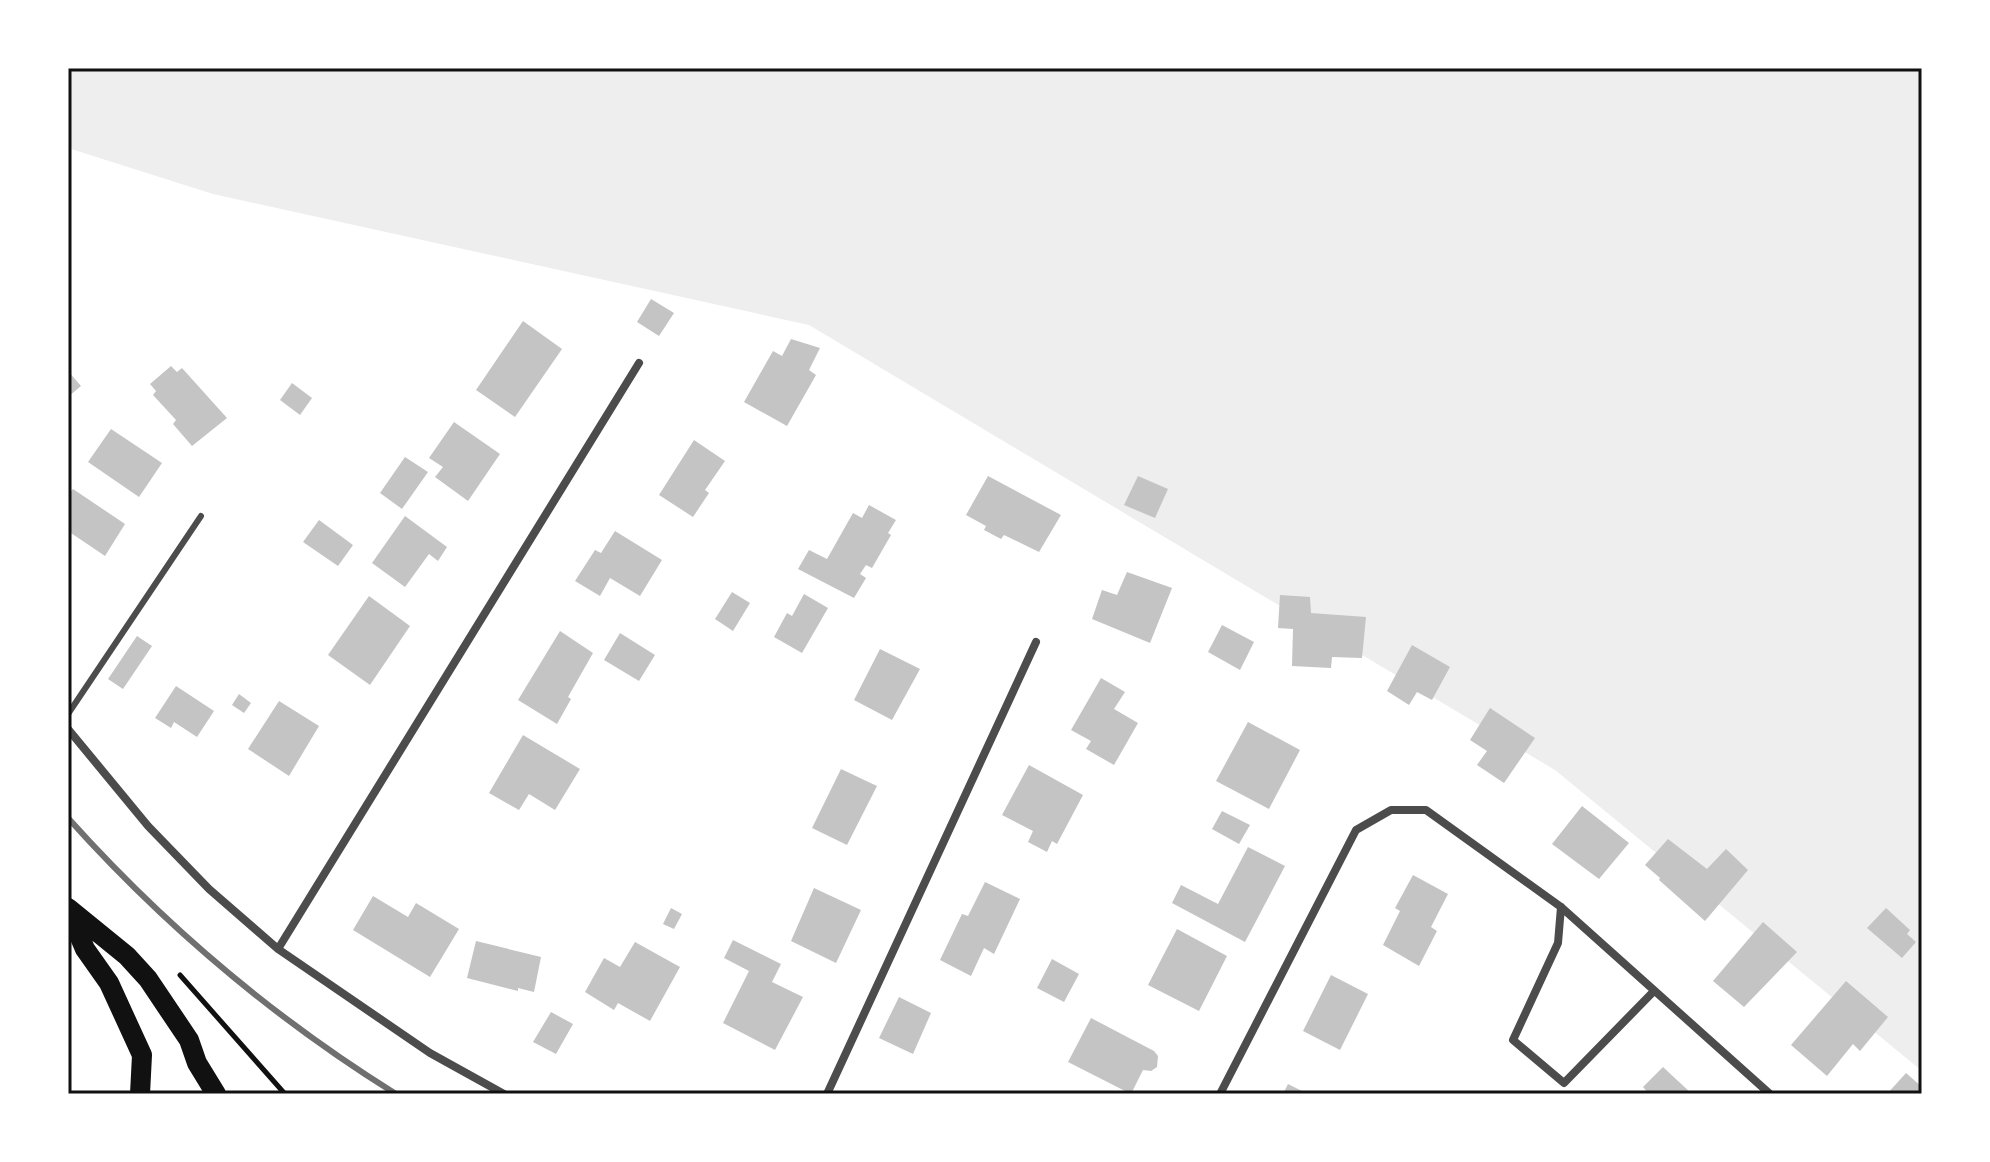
<svg xmlns="http://www.w3.org/2000/svg" width="1990" height="1162" font-family="Rubik,sans-serif">
<style>
.green{fill:#eee}
.building{fill:#c4c4c4}
.lines{fill:none;stroke-linecap:round;stroke-linejoin:round}
.path{stroke:#111;stroke-width:5}
.service{stroke:#4c4c4c;stroke-width:6}
.minor{stroke:#4c4c4c;stroke-width:8}
.primary{stroke:#111;stroke-width:20}
.rail{stroke:#707070;stroke-width:6}
.neatline{fill:none;stroke:#111;stroke-width:3}
</style>
<rect width="100%" height="100%" fill="#fff"/>
<!-- green -->
<path class="green" d="M68,68H1922V1071L1555,770L809,325L213,194L68,148Z"/>
<!-- building -->
<path class="building" d="M651,299L674,313L659,336L637,322Z
M523,321L562,349L515,417L476,390Z
M791,339L820,348L809,370L816,375L787,426L744,402L773,351L782,356Z
M171,366L177,372L182,368L227,418L192,446L173,424L176,420L153,395L156,391L150,384Z
M68,371L81,386L68,397Z
M292,383L312,398L300,415L280,400Z
M454,422L500,454L468,501L435,477L443,467L429,458Z
M111,429L162,463L139,497L88,462Z
M694,440L725,461L705,490L709,493L693,517L659,495Z
M405,457L428,472L402,509L380,493Z
M988,476L1061,515L1039,552L1004,535L1001,539L984,530L986,526L966,515Z
M1138,476L1168,489L1155,518L1124,505Z
M73,489L125,524L105,556L68,531V495Z
M869,505L896,520L888,533L891,535L872,568L866,565L860,574L866,578L854,598L798,569L809,550L827,559L853,513L862,518Z
M405,516L447,547L438,561L429,554L405,587L372,563Z
M319,520L353,545L338,566L303,542Z
M615,531L662,560L640,596L610,578L600,596L575,581L595,550L601,553Z
M1127,572L1172,588L1150,643L1092,619L1102,590L1117,595Z
M732,592L750,603L733,631L715,619Z
M804,594L828,608L802,653L774,637L787,613L792,616Z
M1280,595L1310,597L1311,613L1366,617L1362,658L1332,657L1331,668L1292,666L1293,629L1278,628Z
M369,596L410,626L370,685L328,655Z
M1222,625L1254,642L1240,670L1208,652Z
M560,631L593,653L568,697L571,699L557,724L518,700Z
M620,633L655,655L639,681L604,660Z
M137,636L152,646L123,689L108,679Z
M1412,645L1450,667L1432,700L1417,692L1409,705L1387,691Z
M880,649L920,669L892,720L854,700Z
M1101,678L1125,692L1114,709L1138,723L1114,765L1086,749L1091,741L1071,730Z
M176,686L214,711L197,737L174,722L171,728L155,718Z
M239,694L251,703L244,713L232,705Z
M279,701L319,726L289,776L248,749Z
M1490,708L1535,738L1504,783L1477,765L1487,751L1470,740Z
M1248,722L1300,750L1269,809L1216,781Z
M523,735L580,769L555,810L529,794L519,810L489,793Z
M1029,765L1083,795L1057,844L1052,841L1047,852L1028,842L1033,831L1002,815Z
M841,769L877,786L847,845L812,828Z
M1582,806L1629,843L1599,879L1552,844Z
M1222,811L1250,825L1239,844L1212,829Z
M1668,839L1707,869L1726,849L1748,870L1705,921L1659,880L1660,878L1645,865Z
M1248,847L1285,866L1245,942L1172,903L1181,885L1218,904Z
M1413,875L1448,894L1431,927L1437,931L1419,966L1383,945L1400,911L1395,908Z
M985,882L1020,899L994,954L984,948L971,976L940,960L962,914L968,916Z
M814,888L861,910L836,963L791,941Z
M373,896L408,917L416,903L459,929L430,977L353,930Z
M671,908L682,914L674,929L663,924Z
M1886,908L1910,930L1907,934L1916,942L1902,958L1867,928Z
M1763,922L1797,952L1744,1007L1713,981Z
M1177,929L1227,956L1199,1011L1148,985Z
M733,940L781,964L772,982L803,997L775,1050L723,1023L749,971L724,958Z
M476,941L541,957L534,992L518,988V991L467,978Z
M635,942L680,967L650,1021L618,1003L614,1010L585,992L604,958L620,967Z
M1052,959L1079,974L1064,1002L1037,988Z
M1331,975L1368,994L1340,1050L1303,1031Z
M1846,981L1888,1017L1860,1051L1853,1044L1827,1076L1791,1045Z
M899,997L931,1013L913,1054L879,1038Z
M551,1012L573,1024L556,1054L533,1042Z
M1091,1018L1154,1051L1158,1056L1157,1067L1151,1071L1143,1070L1131,1094L1068,1062Z
M1663,1067L1692,1094H1649L1643,1087Z
M1906,1073L1922,1087V1094H1887Z
M1288,1084L1308,1094H1283Z"/>
<g class="lines">
<!-- path -->
<path class="path" d="M180,975L285,1094"/>
<!-- service -->
<path class="service" d="M68,714L201,516"/>
<!-- minor -->
<path class="minor" d="M68,729L148,826L209,889L278,949L430,1053L504,1094
M1561,907L1558,943L1513,1040L1564,1083L1654,991
M278,949L639,363
M827,1094L1036,642
M1220,1094L1356,830L1391,810H1426L1561,907L1770,1094"/>
<!-- primary -->
<path class="primary" d="M68,908L127,956L148,979L189,1040L197,1063L216,1094
M68,909L85,949L109,983L142,1055L140,1094"/>
<!-- rail -->
<path class="rail" d="M68,818C164,925 274,1018 396,1094"/>
</g>
<!-- border -->
<rect width="1990" height="1162" fill="none" stroke="#ffffff" stroke-width="140"/>
<rect x="70" y="70" width="1850" height="1022" class="neatline"/>
</svg>
